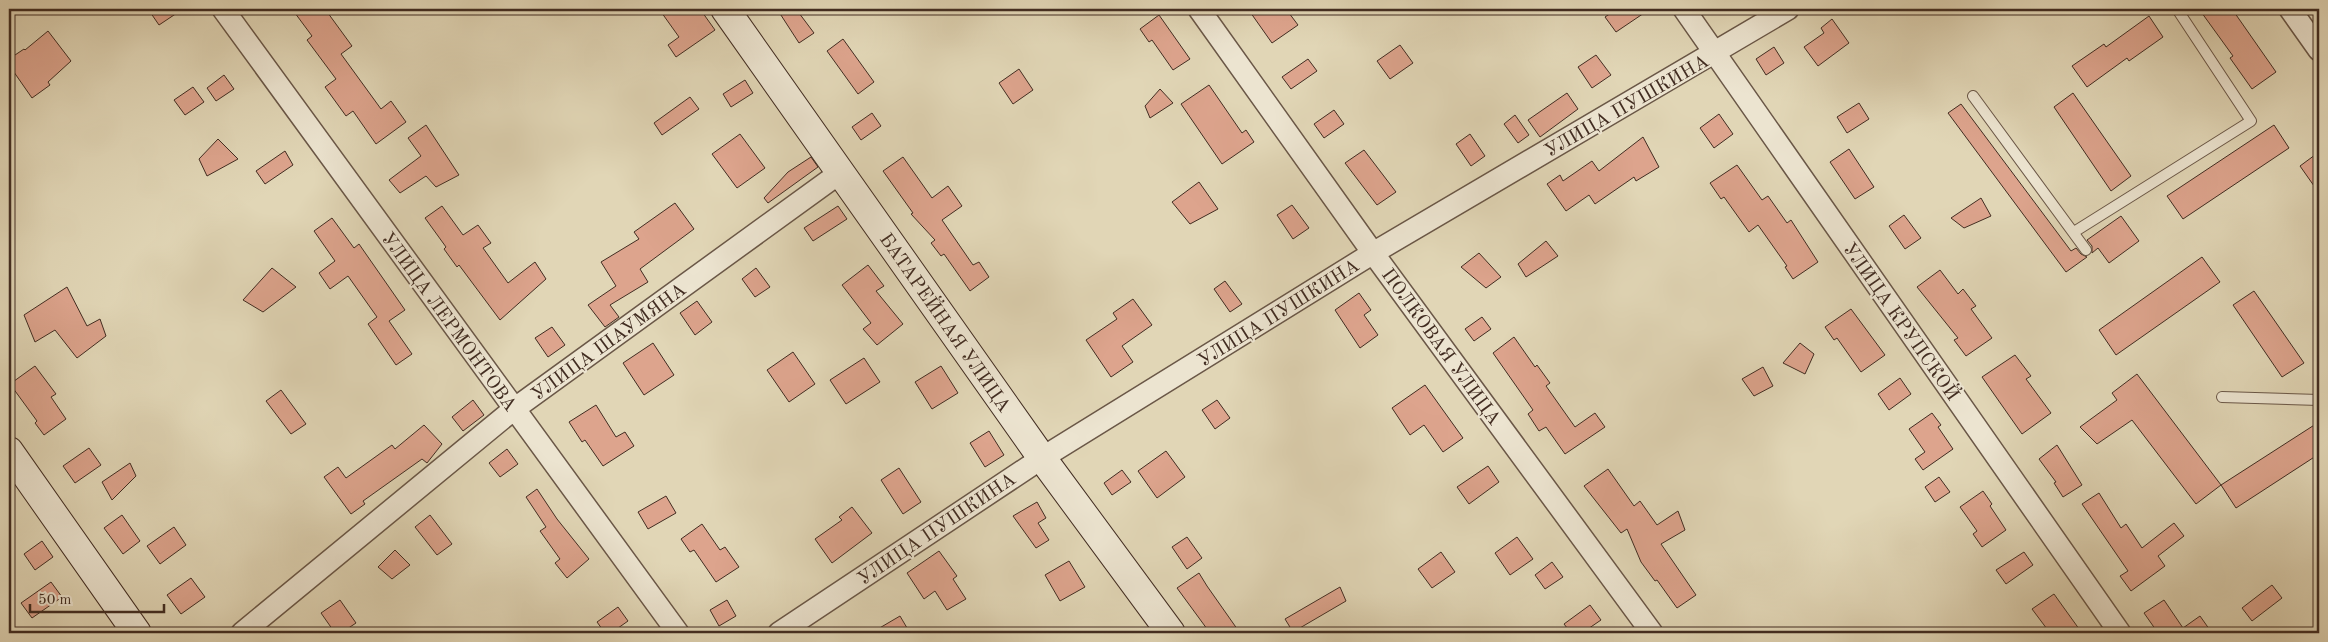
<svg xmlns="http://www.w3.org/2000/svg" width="2328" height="642" font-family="'Old Standard TT',serif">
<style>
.building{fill:#dda48d;stroke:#422d22}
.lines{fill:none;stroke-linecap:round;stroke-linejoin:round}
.lane-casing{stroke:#6a5747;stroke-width:12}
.street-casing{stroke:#6a5747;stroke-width:24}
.secondary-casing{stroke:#422d22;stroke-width:30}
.lane{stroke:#ece4d0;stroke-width:10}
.street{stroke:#ece4d0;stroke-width:21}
.secondary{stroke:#ece4d0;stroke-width:28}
.labels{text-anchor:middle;stroke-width:4;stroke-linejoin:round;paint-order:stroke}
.street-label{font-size:19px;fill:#422d22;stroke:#ece4d0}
</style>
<rect width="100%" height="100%" fill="#e1d6b6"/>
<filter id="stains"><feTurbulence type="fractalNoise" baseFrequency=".004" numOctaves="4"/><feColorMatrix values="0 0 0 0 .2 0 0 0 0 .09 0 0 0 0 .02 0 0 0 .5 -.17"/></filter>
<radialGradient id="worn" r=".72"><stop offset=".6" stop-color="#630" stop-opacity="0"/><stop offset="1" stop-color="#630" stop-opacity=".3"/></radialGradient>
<!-- building -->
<path class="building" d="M148,9H183L159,25Z
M292,9H325L352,46L341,54L381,109L391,101L406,122L376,144L353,111L346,116L325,87L336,79L307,40L312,36Z
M659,9H700L715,30L676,57L668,45L679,37Z
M777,9H796L814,33L799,43Z
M1248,9H1286L1298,25L1272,43Z
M1617,9H1650L1616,32L1605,17Z
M2199,9H2232L2276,72L2252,89L2230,58L2233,56Z
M1159,15L1190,59L1173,70L1152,40L1149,42L1140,29Z
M2149,16L2163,37L2129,61L2127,58L2087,87L2072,66L2104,44L2106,47Z
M1832,19L1849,43L1818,66L1804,47L1824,33L1821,28Z
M48,31L71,61L48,82L50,85L32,98L9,65V59L24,49L25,50Z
M843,39L874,82L858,94L827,51Z
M1400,45L1413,63L1390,79L1377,61Z
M1774,47L1784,63L1766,75L1756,59Z
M1596,55L1611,75L1592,88L1578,67Z
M1308,59L1317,71L1291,89L1282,77Z
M1019,69L1033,90L1013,104L999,83Z
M224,75L234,89L216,101L207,88Z
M745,80L753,93L731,107L723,94Z
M1209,85L1242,133L1246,130L1254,142L1222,164L1181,104Z
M193,87L204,102L185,115L174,100Z
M1160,89L1173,103L1150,118L1145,106Z
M1567,93L1578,109L1540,137L1528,120Z
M2073,93L2131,176L2111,191L2054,107Z
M690,97L699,109L662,135L654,123Z
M1859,103L1869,119L1847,133L1837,117Z
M1961,104L2071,251L2076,248L2081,254L2087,257L2066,272L1948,113Z
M1334,110L1344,124L1324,138L1314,124Z
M872,113L881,126L861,140L852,127Z
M1719,114L1733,134L1714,148L1700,128Z
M1515,115L1529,135L1518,143L1504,124Z
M426,125L459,175L436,187L426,176L400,193L389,180L421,156L408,138Z
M2274,125L2289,148L2183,219L2167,196Z
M740,134L765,168L737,188L712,154Z
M1470,134L1485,156L1471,166L1456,144Z
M1643,137L1659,167L1636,181L1634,177L1595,204L1589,195L1566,211L1547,184L1560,175L1563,181L1592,161L1599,171Z
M218,139L238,159L207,176L199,159Z
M1849,149L1874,187L1855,199L1830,162Z
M1364,150L1396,192L1377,205L1345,163Z
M285,151L293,165L265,184L256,171Z
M2319,152V193L2300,166Z
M811,157L818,167L768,203L764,198L788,172Z
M903,157L932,198L948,186L962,206L942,220L973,265L979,262L989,277L970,291L944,254L941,256L931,243L935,240L911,214L913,213L883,171Z
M1737,165L1762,200L1768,196L1787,223L1791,220L1818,262L1793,279L1785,267L1787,266L1758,225L1749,232L1724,197L1721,199L1710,183Z
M1199,182L1218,209L1190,224L1172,202Z
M1981,198L1991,216L1964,228L1951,218Z
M675,203L694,229L640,269L648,282L610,305L619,317L605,327L588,305L616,286L601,262L639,239L634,232Z
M1292,205L1309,228L1293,239L1277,215Z
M442,206L463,235L478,225L491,243L483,248L508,283L535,262L546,279L500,320L459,265L457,267L444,249L446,247L425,218Z
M838,206L847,219L813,241L804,228Z
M1904,215L1921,238L1905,249L1889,226Z
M2121,216L2139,241L2109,263L2098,248L2092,253V246L2087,240Z
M332,218L354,248L359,244L405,310L389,321L412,354L396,365L368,324L377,317L348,276L330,289L319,273L335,261L314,231Z
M1546,241L1558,256L1526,277L1518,264Z
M1479,253L1501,277L1486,288L1461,267Z
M2202,257L2220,282L2116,355L2099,330Z
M868,265L884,286L876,291L903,324L877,345L863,329L871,323L842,285Z
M272,268L296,287L263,312L243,300Z
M756,268L770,287L755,297L742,279Z
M1940,270L1958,294L1963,289L1976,306L1971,309L1992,338L1966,356L1954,340L1958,338L1917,287Z
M1225,281L1242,304L1230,312L1214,289Z
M67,287L87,326L100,319L106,336L77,358L55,330L35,342L24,315Z
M2254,291L2304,363L2282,377L2233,305Z
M1359,293L1371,310L1364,315L1378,335L1360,348L1335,310Z
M1133,299L1152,325L1122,346L1133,362L1111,377L1086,340L1117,319L1113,313Z
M697,301L712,322L695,335L680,313Z
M1851,309L1885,355L1861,372L1837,338L1834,340L1825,327Z
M1482,317L1491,329L1474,341L1465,329Z
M552,327L565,345L548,357L535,338Z
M1514,337L1535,367L1537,365L1550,383L1546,386L1575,427L1595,413L1605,427L1565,454L1546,427L1539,431L1528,414L1533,410L1493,353Z
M653,343L674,375L644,395L623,363Z
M1800,343L1814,354L1805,374L1783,363Z
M793,352L815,384L789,402L767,370Z
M2015,355L2031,376L2026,379L2051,413L2022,434L1982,377Z
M864,358L880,382L846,404L830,380Z
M35,366L56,394L51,397L66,419L44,435L35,423L37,421L10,384Z
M941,366L958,393L932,409L915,382Z
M1763,367L1773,386L1754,396L1742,379Z
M2137,374L2221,485L2196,504L2132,420L2097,444L2080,427L2117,400L2112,393Z
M1900,378L1911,394L1889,410L1878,394Z
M1425,385L1463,438L1443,452L1424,425L1410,435L1392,408Z
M281,390L306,424L291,434L266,401Z
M473,400L484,415L463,431L452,417Z
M1217,400L1230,418L1215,429L1202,410Z
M596,405L616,437L625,432L634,446L603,466L585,440L582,442L569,422Z
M1932,413L1941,425L1938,427L1953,449L1923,470L1915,459L1925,452L1909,429Z
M2319,422V454L2236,508L2221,485Z
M424,425L442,444L427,463L422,459L363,501L365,504L351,514L324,477L338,467L346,478L392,445L395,449Z
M989,431L1004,455L985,467L970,443Z
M2057,445L2082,485L2063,497L2054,483L2056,482L2039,459Z
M89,448L101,465L75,483L63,466Z
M507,449L518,464L500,477L489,463Z
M1166,451L1185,477L1157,498L1138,471Z
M130,463L136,476L112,500L102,482Z
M1488,466L1499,482L1469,504L1457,487Z
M899,468L921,502L903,514L881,480Z
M1608,469L1634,506L1640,501L1657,525L1678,511L1685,530L1661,544L1696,595L1677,608L1657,580L1655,581L1641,562L1627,529L1621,533L1584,486Z
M1122,470L1131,482L1112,495L1104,483Z
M1939,477L1950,492L1935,502L1925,487Z
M537,489L557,519L589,559L567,578L555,563L560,559L540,531L546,527L526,497Z
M1983,491L1992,504L1990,506L2006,530L1982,547L1973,534L1977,531L1960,507Z
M2099,493L2121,528L2126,524L2142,548L2174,523L2184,536L2158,556L2165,566L2131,591L2120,576L2128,571L2082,504Z
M666,496L676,513L648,529L638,512Z
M1037,502L1046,518L1038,523L1049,540L1036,548L1013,516Z
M852,507L872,533L832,563L815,539L842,520L839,517Z
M122,515L140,541L123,554L104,528Z
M430,515L452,544L437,555L415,527Z
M702,524L720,550L725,547L739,567L716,582L694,550L690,552L681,539Z
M174,527L186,545L160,564L147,546Z
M1187,537L1202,558L1187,569L1172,547Z
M1517,537L1533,559L1510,575L1495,553Z
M42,541L53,557L35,570L24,554Z
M395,550L410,565L392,579L378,567Z
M939,551L957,576L953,579L966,599L947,610L935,591L924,599L907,573Z
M1441,552L1455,572L1432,588L1418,569Z
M2024,552L2033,565L2006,584L1996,570Z
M1069,561L1085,587L1060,601L1045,575Z
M1552,562L1563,577L1545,589L1535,575Z
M1199,573L1207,586L1240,633H1210L1177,588Z
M191,578L205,597L181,614L167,595Z
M51,582L62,597L32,618L21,603Z
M2272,585L2282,598L2252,621L2242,608Z
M1340,587L1346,601L1293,632L1285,619Z
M2054,594L2064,608L2082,633H2050L2032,609Z
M340,600L356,623L341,633H335L321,613Z
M727,600L736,616L719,626L710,610Z
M2164,600L2183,628L2200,616L2212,633H2158L2144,613Z
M1590,605L1601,620L1582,633H1571L1564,624Z
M618,607L628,621L611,633H605L597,622Z
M900,616L910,633H871Z"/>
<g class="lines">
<defs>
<path id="lane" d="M1973,96L2086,250
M2074,232L2251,121L2177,9
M2222,397L2319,400"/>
<path id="street" d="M223,9L678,633
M1199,9L1373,253L1652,633
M1684,9L2120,633
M2290,9L2319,50
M242,633L514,409L841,172
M779,633L1042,458L1373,253L1788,9"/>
<path id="secondary" d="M725,9L1042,458L1171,633
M9,451L137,633"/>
</defs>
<!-- lane casing -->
<use href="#lane" class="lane-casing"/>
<!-- street casing -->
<use href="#street" class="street-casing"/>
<!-- secondary casing -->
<use href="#secondary" class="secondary-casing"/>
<!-- lane -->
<use href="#lane" class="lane"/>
<!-- street -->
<use href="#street" class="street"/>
<!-- secondary -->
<use href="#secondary" class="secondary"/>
</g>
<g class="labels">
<!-- street labels -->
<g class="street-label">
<text transform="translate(1626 105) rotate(-30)" y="7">УЛИЦА ПУШКИНА</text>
<text transform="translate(1278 312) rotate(-32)" y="7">УЛИЦА ПУШКИНА</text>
<text transform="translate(450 321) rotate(54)" y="7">УЛИЦА ЛЕРМОНТОВА</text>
<text transform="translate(1902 321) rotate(55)" y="7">УЛИЦА КРУПСКОЙ</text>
<text transform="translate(946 322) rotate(55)" y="7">БАТАРЕЙНАЯ УЛИЦА</text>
<text transform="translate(608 341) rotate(-36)" y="7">УЛИЦА ШАУМЯНА</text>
<text transform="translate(1442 346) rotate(54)" y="7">ПОЛКОВАЯ УЛИЦА</text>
<text transform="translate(936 528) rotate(-34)" y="7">УЛИЦА ПУШКИНА</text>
</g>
</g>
<!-- margin -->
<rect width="2328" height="642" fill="none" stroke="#e1d6b6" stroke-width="30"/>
<rect x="10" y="10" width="2308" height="622" fill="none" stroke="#422d22" stroke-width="2.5"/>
<rect x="15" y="15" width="2298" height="612" fill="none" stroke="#422d22"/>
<!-- scale -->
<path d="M30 604v8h134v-8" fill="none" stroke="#422d22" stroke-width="2.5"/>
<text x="38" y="604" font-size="15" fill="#422d22" stroke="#ece4d0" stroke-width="4" paint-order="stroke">50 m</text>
<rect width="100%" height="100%" filter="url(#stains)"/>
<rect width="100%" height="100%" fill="url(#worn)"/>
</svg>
